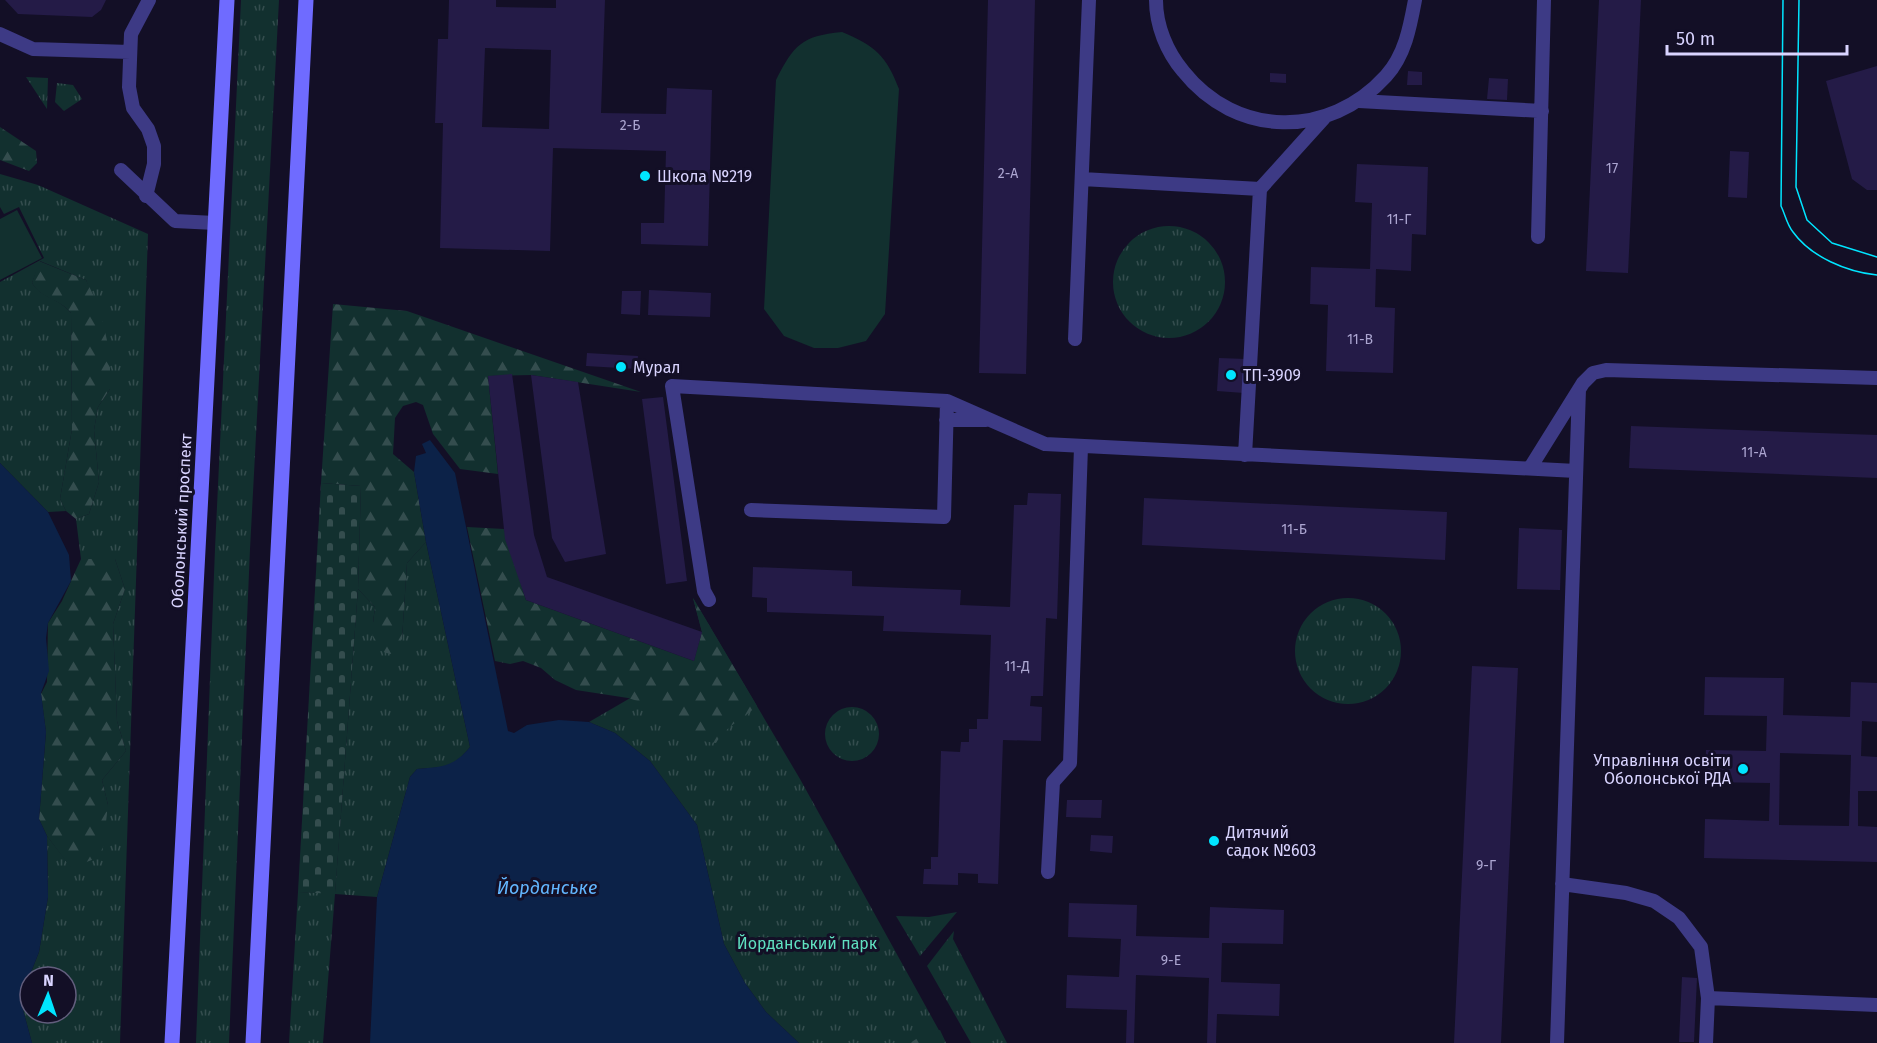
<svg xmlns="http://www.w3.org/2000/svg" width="1877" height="1043" font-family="'Fira Sans',sans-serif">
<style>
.grass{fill:url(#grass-tufts);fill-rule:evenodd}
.forest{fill:url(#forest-firs)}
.cemetery{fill:url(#cemetery-stones)}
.pitch{fill:#12302f}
.water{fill:#0c2248}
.building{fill:#241b47;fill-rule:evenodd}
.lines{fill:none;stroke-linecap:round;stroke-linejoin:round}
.service{stroke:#3d3a85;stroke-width:14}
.secondary{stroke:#6f6bff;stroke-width:15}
.tram{stroke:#00e5ff;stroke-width:1.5}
.poi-dot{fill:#00e5ff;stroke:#130f26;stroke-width:2}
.labels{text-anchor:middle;stroke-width:6;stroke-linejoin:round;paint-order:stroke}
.number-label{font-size:14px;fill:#aca6d1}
.poi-label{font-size:16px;fill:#d9d4ff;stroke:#130f26;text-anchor:start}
.street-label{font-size:16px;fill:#d9d4ff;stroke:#130f26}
.park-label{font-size:16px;fill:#5fe0c0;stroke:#130f26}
.water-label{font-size:18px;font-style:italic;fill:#62b6ff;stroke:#130f26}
</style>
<defs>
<pattern id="grass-tufts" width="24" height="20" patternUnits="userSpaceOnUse" patternTransform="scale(1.5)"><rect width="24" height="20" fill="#12302f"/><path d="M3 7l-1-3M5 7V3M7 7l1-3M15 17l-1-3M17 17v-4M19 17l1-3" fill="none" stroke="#344d4e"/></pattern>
<pattern id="forest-firs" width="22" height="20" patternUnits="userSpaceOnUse" patternTransform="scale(1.5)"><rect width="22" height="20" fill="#12302f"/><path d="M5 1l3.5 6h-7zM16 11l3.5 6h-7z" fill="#344d4e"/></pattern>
<pattern id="cemetery-stones" width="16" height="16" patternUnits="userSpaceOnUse" patternTransform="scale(1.5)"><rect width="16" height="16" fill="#12302f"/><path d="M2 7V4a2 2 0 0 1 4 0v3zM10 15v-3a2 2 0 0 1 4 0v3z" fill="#344d4e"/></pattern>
</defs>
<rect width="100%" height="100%" fill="#130f26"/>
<!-- grass -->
<path class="grass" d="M241,0H279L250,549L229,1043H196L215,549Z
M26,77L48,78L47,109Z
M57,83L73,85L82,99L64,111L55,102Z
M0,174L38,185L148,234L120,1043H32L22,1006V995L39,952L48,897L47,836L71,867L108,805L102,780L126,751L117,721L113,624L125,589L115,559H81L76,519L89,514L99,482L94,430L98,407L110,389L91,293L86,280L40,261L32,283C42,299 58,297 71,313L72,429L60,499L66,511L48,512L0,463V282L44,258L19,207L4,214L0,207ZM30,977H66V1013H30Z
M1113 282a56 56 0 1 1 112 0a56 56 0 1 1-112 0Z
M426,542L470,747C452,769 444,767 417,769L410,777L377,897L335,894L323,1043H289L298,892L335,893L358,589L375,607L373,622L402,639L407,563Z
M1295 651a53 53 0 1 1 106 0a53 53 0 1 1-106 0Z
M693,598L800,779L946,1043H799L766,1012L745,983L724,944L697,825L650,761L615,733L589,722L694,661L702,632Z
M825 734a27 27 0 1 1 54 0a27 27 0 1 1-54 0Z
M957,912L920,956L896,916L929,917Z
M954,931L953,939L1007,1043H971L927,966Z"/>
<!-- forest -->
<path class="forest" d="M0,127L36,151L37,163L29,171L0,160Z
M39,261L86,280L100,309L110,354V389L98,407L94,430L99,482L89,514L76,519L66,511L60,499L72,429L71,313C58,297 42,300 32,283Z
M333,304L407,311L641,392L531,375L488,376L498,474L460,469L433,434L423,405L416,402L403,406L395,418L393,454L414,472L426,542L407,563L402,639L391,654C366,651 373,626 375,607L358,589L361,486L321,483Z
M467,527L504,529L526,600L694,661L702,632L693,598L757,706C742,720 727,725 716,743L695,740L657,707L628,698L576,690L555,680L541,668L523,661L510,664L495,661Z
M81,559H115L125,589L113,624L117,721L126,751L102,780L108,805L102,856L71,868L47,836L39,819L46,732L41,694L47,682L48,623L62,601Z
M940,1030L946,1043H910L924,1034Z"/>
<!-- cemetery -->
<path class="cemetery" d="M321,483L361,486L358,589L335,894L298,892Z"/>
<!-- pitch -->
<path class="pitch" d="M842,32C875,46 886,55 899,89L885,314L866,341L838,348H814L784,336L764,309L776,80C794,45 801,36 842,32Z
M17,210L42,258L0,280V219Z"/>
<!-- water -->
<path class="water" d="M430,440L455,473L508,731L514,733L527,725L559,720L589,722L615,733L650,761L697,825L724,944L745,983L766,1012L799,1043H370L377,897L410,777L417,769C441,767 454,767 470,747L426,542L414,472L416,456L426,453L422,444Z
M0,463L48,512L69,555L71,581L48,623L46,638L49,671L41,693L46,732L39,819L47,836L48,897L39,952L22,995V1006L32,1043H0Z"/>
<!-- building -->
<path class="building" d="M5,0H106L101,10L92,17L18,14Z
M449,0H496V7L556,8V0H605L601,113L666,114L667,88L712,90L708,246L641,244V223H664L666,151L553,148L550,251L440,248L443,123H435L438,39H448ZM485,48L551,50L549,129L482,127Z
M988,0H1035L1026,374L979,373Z
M1599,0H1641L1628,273L1586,271Z
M1877,66V190H1867L1852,179L1826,81Z
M1408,71L1422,72V85H1407Z
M1270,73L1286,74V83L1270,82Z
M1489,78L1508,79L1507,100L1487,99Z
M1730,151L1749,152L1747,198L1728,197Z
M1357,164L1428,167L1426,235L1412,234L1411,271L1376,269L1375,307L1395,308L1393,373L1326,371L1328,305L1310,304L1311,267L1370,269L1372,203L1355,202Z
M649,290L711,293L710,317L648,315Z
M622,291H641L640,315L621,314Z
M587,353L638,356L637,369L586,366Z
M1219,358L1246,359L1244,393L1217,391Z
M512,374L534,535L547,577L702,632L694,661L526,600L505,539L488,376Z
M531,375L578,382L606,554L565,562L552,538Z
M663,397L687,581L666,584L642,399Z
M1631,426L1877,435V478L1629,468Z
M1028,493L1061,494L1057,619L1046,618L1043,696H1031L1030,706L1042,707L1041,741L1003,740L998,884L978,883V874L958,873V885L923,884L924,869H931V857H938L941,751L960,752L961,742H969V729H977V719H988L991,635L883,631L884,616L767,612V598L752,597L753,567L852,571V586L961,590L960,605L1010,607L1014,505H1027Z
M1144,498L1447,512L1445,560L1142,545Z
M1519,528L1562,530L1560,590L1517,589Z
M1472,666L1518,668L1501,1043H1454Z
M1705,677L1784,678L1783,715L1850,717L1851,682L1877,683V722L1862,721L1861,756L1877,757V791H1858V826L1877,827V862L1704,858L1705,819L1769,821L1770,783L1705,782L1706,750L1766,751L1767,716L1704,715ZM1780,753L1851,755L1849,826L1779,825Z
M1067,800H1102L1101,818L1066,817Z
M1091,835L1113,836L1112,853L1090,851Z
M1069,903L1137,905L1136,936L1209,938L1210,907L1284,910L1283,944L1222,943L1221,982L1280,984L1279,1016L1217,1014L1216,1043H1207L1209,978L1136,975L1134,1043H1126L1127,1010L1066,1008L1067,975L1119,977L1121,939L1068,937Z
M1682,977L1697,978L1694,1042H1679Z"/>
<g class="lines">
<!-- service -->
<path class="service" d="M1156,0C1156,26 1167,52 1183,71C1236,138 1329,139 1386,76C1405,55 1410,27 1415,0
M0,34L33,49L130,52
M1359,101L1542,111
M121,170L175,221L215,223
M1082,179L1260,189
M146,196L154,164V146L148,129L133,108L129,87L131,34L149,0
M1538,237L1544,0
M1075,339L1089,0
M946,420H986
M1245,455L1260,189L1324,118
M1530,468L1583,383L1593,373L1606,370L1877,378
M751,510L944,517L947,401
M709,600L704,591L672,386L947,401L1045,444L1576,471
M1048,872L1053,782L1070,763L1081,447
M1562,884L1626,893L1654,901L1679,918L1701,947L1708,998
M1557,1043L1579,389
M1706,1043L1708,998L1877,1005"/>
<!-- secondary -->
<path class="secondary" d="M172,1043L227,0
M253,1043L306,0"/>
<!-- tram -->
<path class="tram" d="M1783,0L1781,206C1785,214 1787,225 1793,232C1811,257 1847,272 1877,275
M1799,0L1796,187L1807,220L1832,243L1877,257"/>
</g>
<!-- markers -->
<g class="poi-dot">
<circle cx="645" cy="176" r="6"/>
<circle cx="621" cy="367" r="6"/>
<circle cx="1231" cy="375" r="6"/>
<circle cx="1743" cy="769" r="6"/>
<circle cx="1214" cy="841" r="6"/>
</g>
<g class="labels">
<!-- number labels -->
<g class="number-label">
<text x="630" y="130">2-Б</text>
<text x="1612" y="173">17</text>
<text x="1008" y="178">2-А</text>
<text x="1399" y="224">11-Г</text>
<text x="1360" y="344">11-В</text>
<text x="1754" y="457">11-А</text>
<text x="1294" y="534">11-Б</text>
<text x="1017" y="671">11-Д</text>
<text x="1486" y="870">9-Г</text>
<text x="1171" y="965">9-Е</text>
</g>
<!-- poi labels -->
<g class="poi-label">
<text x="657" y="182">Школа №219</text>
<text x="633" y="373">Мурал</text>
<text x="1243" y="381">ТП-3909</text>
<text x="1731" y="766" text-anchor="end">Управління освіти<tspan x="1731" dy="18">Оболонської РДА</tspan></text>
<text x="1226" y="838">Дитячий<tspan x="1226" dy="18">садок №603</tspan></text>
</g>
<!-- street labels -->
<g class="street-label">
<text transform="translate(181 521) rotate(-87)" y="6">Оболонський проспект</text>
</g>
<!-- park labels -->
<g class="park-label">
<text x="807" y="949">Йорданський парк</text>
</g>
<!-- water labels -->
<g class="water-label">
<text x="547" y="894">Йорданське</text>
</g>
</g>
<!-- north arrow -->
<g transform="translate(48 995) rotate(2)"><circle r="28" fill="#130f26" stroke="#625e7d" stroke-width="1.5"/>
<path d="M0-4.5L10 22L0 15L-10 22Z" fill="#00e5ff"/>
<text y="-9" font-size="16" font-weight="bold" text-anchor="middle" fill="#d9d4ff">N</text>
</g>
<!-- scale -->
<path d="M1667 45v9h180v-9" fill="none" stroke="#d9d4ff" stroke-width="3"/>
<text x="1676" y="45" font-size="18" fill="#d9d4ff" stroke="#130f26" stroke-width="4.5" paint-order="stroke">50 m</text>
</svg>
